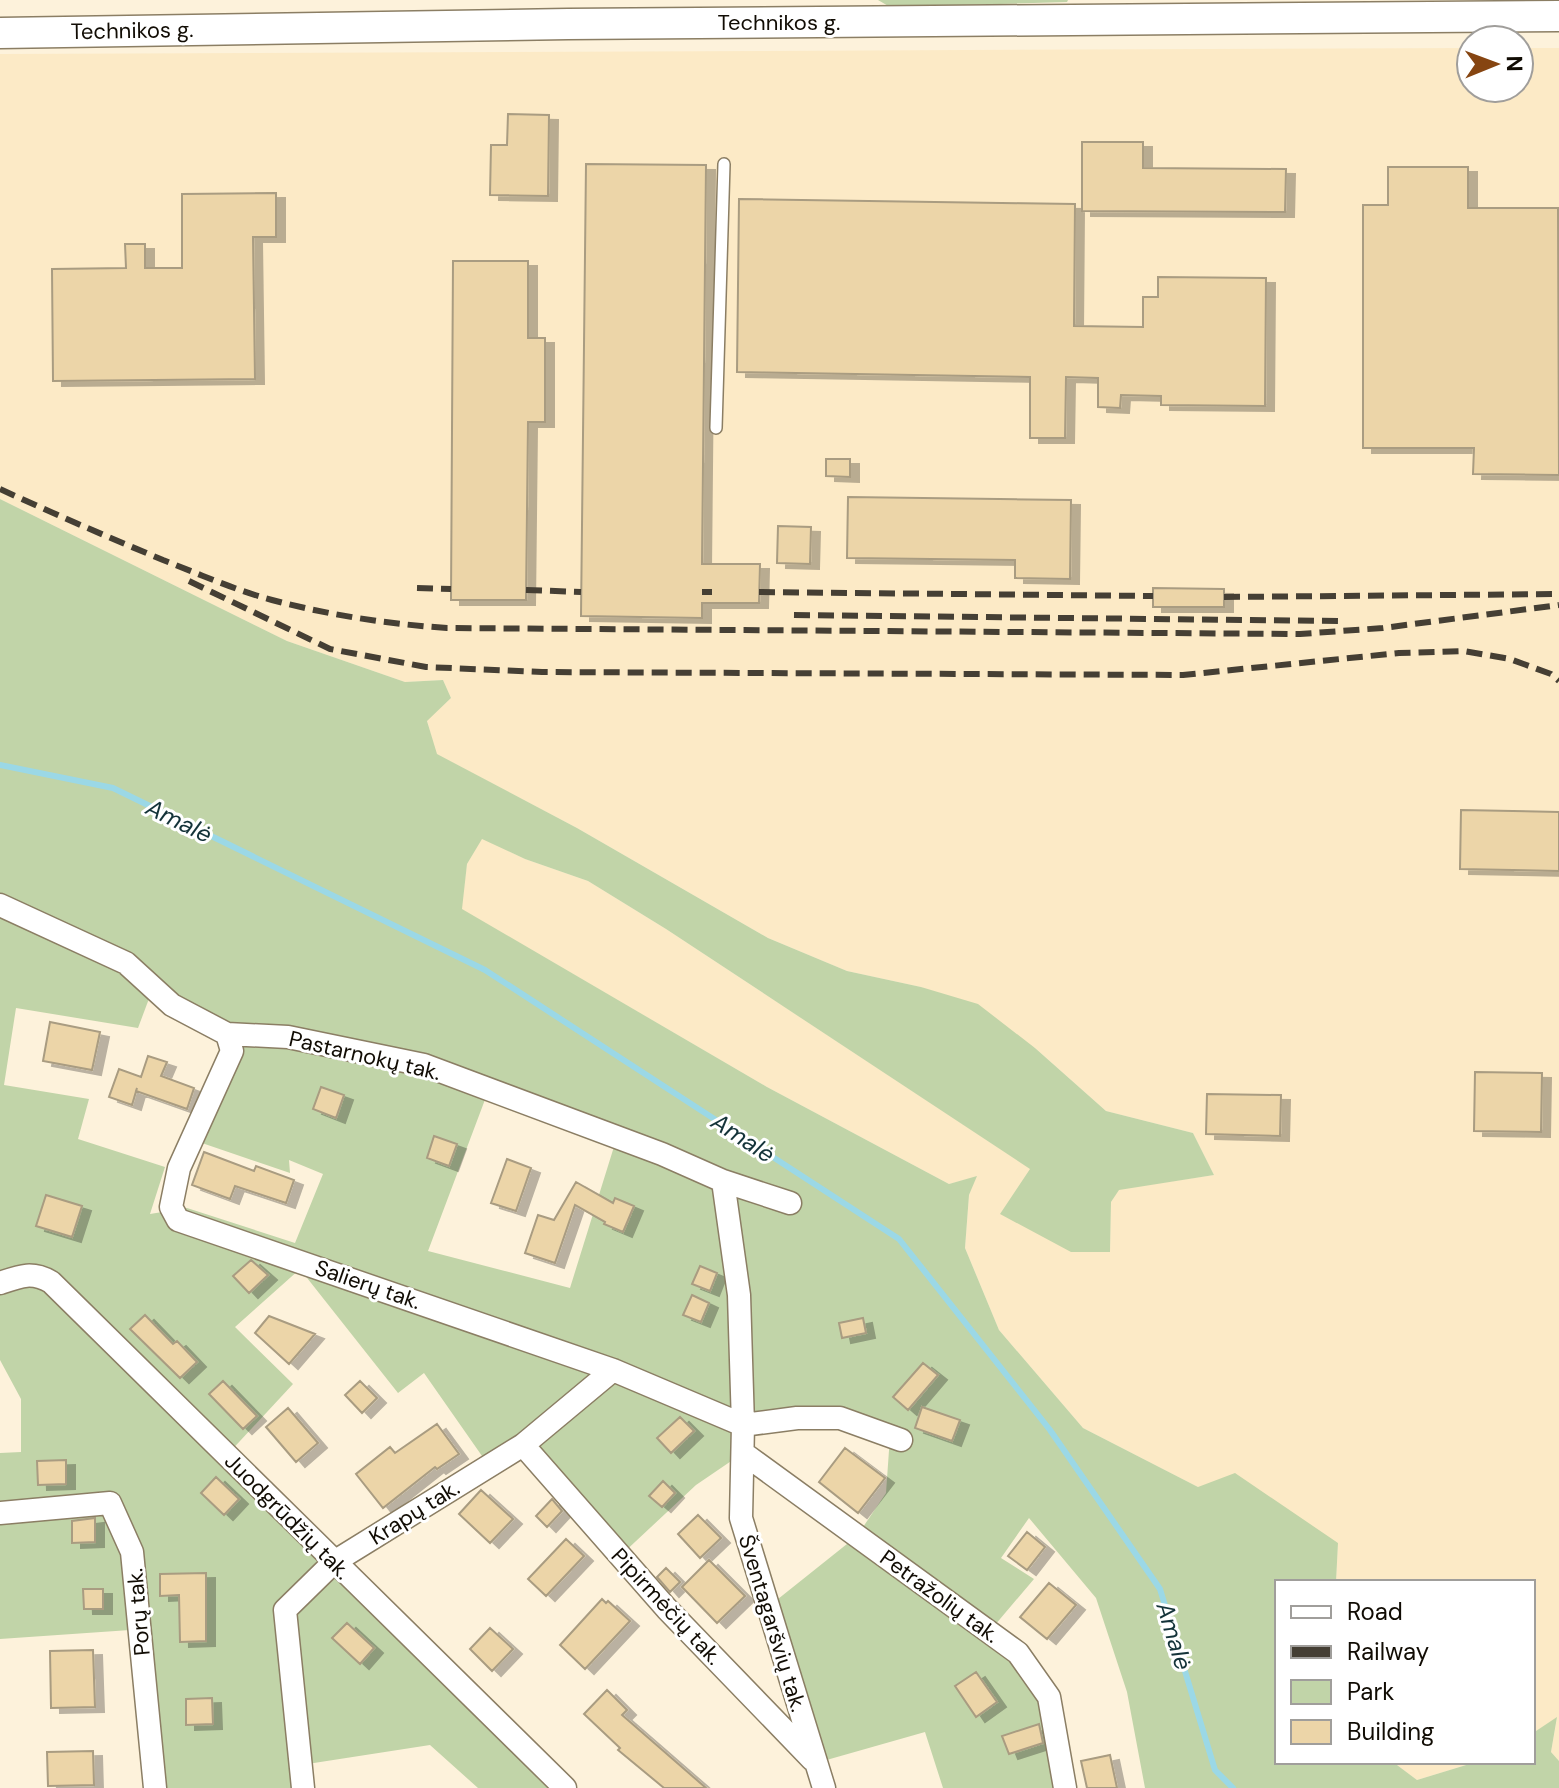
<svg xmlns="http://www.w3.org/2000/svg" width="1559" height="1788" font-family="'DM Sans',sans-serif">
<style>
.built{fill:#fceac6}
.green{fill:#c1d4a8;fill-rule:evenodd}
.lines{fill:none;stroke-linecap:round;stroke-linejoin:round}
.stream{stroke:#9bd8e6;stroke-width:6}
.building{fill:#ecd5a8;stroke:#a99c81;stroke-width:2;filter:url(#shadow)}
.lane-casing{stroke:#8b7e64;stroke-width:14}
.street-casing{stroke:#8b7e64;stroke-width:25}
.secondary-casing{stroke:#8b7e64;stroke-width:33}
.lane{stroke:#fff;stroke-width:11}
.street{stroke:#fff;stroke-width:22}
.secondary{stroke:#fff;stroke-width:30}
.rail{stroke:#453f34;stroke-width:6;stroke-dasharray:16 8;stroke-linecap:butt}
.labels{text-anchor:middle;stroke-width:6;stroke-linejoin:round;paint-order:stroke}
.street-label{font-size:22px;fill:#110c04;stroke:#fff}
.water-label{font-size:24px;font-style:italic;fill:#143339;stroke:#fff}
</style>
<defs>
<filter id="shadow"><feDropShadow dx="9" dy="5" stdDeviation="0" flood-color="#0004"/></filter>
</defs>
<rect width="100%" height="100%" fill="#fdf2db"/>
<!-- built -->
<path class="built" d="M1471,48V88H1519V48H1559V1761L1551,1752L1557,1718L1533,1733V1582H1336L1338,1543L1198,1487L1083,1428L999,1330L965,1248L969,1195L976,1177L949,1184L767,1087L461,909L467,864L482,838L525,859L588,881L666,929L1031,1169L1110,1252L1111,1202L1119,1189L1214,1175L1193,1133L1106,1111L1035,1048L921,987L847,971L768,938L577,828L436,754L427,720L451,698L443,680L405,682L287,641L0,499V54Z
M1393,1762H1476L1417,1780Z"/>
<!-- green -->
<path class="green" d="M878,0H1068L1067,2L890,7Z
M0,499L287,641L405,682L443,680L451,698L427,721L437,754L577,828L768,938L847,971L921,987L978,1004L1035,1048L1106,1111L1193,1133L1214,1175L1119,1190L1111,1202L1110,1252H1071L1000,1214L1030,1169L666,929L588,881L525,859L482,839L467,864L462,909L767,1087L949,1184L977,1176L969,1195L965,1248L999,1330L1083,1428L1198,1487L1235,1473L1338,1543L1336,1582H1277V1762H1393L1417,1780L1476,1762H1533V1733L1557,1717L1551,1752L1559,1761V1788H1145L1127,1692L1096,1598L1029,1518L1001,1558L1034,1579L989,1632L1049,1697L1065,1788H943L925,1732L816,1763L768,1607L857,1536L886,1493L890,1436L840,1418L744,1425L743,1453L696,1485L620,1556L523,1445L489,1466L424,1373L398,1393L300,1269L235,1327L293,1384L227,1455L565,1788H478L430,1745L301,1765L303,1788H144L130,1630L0,1639V1453L21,1452V1399L0,1360ZM153,988L243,1035L199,1142L290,1173L289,1160L323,1174L295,1243L187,1208L150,1214L165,1167L78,1139L89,1099L4,1085L16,1008L138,1028ZM489,1089L617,1137L570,1288L428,1251Z"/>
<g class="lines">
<!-- stream -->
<path class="stream" d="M0,765L113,788L485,970L899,1239L1050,1430L1160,1589L1215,1770L1233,1788"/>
</g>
<!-- building -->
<path class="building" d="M508,114L549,115L548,196L490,195L491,145H507Z
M1082,142H1143V168L1286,169L1285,212L1082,211Z
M586,164L706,165L702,564H760L759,603H702V618L581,616Z
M1388,167H1468V208H1558L1559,475L1473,474L1474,448H1363V205H1388Z
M276,193V237H253L255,379L53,381L52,269L126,268L125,244H145V268H182V194Z
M739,199L1075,204L1074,326L1143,327V297H1158V277L1266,278L1265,406L1161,405V396L1121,395L1120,408L1098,407V378L1066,377L1065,438H1030V377L737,372Z
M453,261H528V338H545V422H528L526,600H451Z
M826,459H850V477L826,476Z
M848,497L1071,500L1070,579L1015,578V560L847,558Z
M778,526L811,527L810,564L777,563Z
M1153,588L1224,589V607H1153Z
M1461,810L1559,812V871L1460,869Z
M50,1022L100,1032L92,1070L43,1061Z
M148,1056L167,1062L161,1076L194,1088L187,1109L136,1091L137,1088L132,1105L109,1097L119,1069L141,1077Z
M1475,1072L1542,1073L1541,1132L1474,1131Z
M321,1087L344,1095L336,1118L313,1109Z
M1207,1094L1281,1095L1280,1136L1206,1134Z
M434,1136L457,1144L449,1166L427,1158Z
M204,1152L254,1171L256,1166L294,1180L286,1203L235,1186L230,1199L192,1185Z
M507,1159L531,1168L516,1211L491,1203Z
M576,1182L613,1203L615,1198L634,1206L623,1232L604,1224L605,1222L575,1205L555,1263L525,1253L538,1215L554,1220Z
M46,1195L82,1206L72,1237L36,1226Z
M251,1260L268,1275L249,1293L233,1276Z
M700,1266L717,1273L710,1291L692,1284Z
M692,1295L709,1303L701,1322L683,1315Z
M145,1315L173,1344L177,1341L197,1362L180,1378L130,1329Z
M269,1316L315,1334L289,1364L255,1333Z
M863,1318L866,1333L842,1338L839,1323Z
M923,1363L938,1375L908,1410L893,1397Z
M223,1381L257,1416L243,1429L209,1394Z
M360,1381L377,1398L362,1413L345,1395Z
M922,1407L960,1420L952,1441L915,1428Z
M288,1408L318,1443L296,1462L266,1427Z
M680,1417L694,1431L671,1453L657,1438Z
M437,1424L459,1454L437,1469L435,1467L383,1508L356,1474L390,1447L395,1453Z
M845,1448L885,1478L858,1513L819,1482Z
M66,1460V1484L38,1485L37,1461Z
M216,1477L239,1499L224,1515L201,1493Z
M663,1481L675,1493L662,1507L649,1496Z
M481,1490L513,1519L490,1543L459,1514Z
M552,1499L562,1511L547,1527L536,1516Z
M698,1515L721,1538L700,1558L678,1534Z
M95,1518V1542L72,1543V1521Z
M1027,1532L1045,1547L1027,1570L1008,1556Z
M566,1539L584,1556L546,1596L528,1579Z
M709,1560L745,1596L717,1623L682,1587Z
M666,1568L680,1582L670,1592L657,1577Z
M206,1573V1641L180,1642L179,1595L160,1596V1574Z
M1049,1583L1076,1605L1047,1639L1020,1617Z
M83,1589H103V1609H84Z
M602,1599L606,1603L608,1601L630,1621L585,1669L560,1645Z
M347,1623L374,1648L360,1664L332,1638Z
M490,1628L513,1649L492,1671L470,1649Z
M93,1650L95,1707L51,1708L50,1651Z
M976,1672L997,1702L976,1717L955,1686Z
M607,1690L627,1710L622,1715L706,1788H664L618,1750L620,1748L584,1714Z
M212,1698L213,1724L186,1725V1699Z
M1039,1724L1043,1743L1009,1754L1002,1736Z
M93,1751L94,1785L48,1786L47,1752Z
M1110,1755L1117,1788H1087L1081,1761Z"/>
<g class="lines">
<defs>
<path id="lane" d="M716,428L724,164"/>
<path id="street" d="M0,905L126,963L172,1005L227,1034L288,1037L424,1065L662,1154L723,1181L790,1203
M227,1034L232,1051L179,1168L171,1207L178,1220L613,1370L743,1425L739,1295L723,1181
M0,1283C20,1276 32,1271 51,1282L565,1788
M523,1445L667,1609L812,1759
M743,1453L1018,1653L1049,1697L1065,1788
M0,1513L110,1503L132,1552L155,1788
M303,1788L285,1610L334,1562L523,1445L613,1370
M824,1788L741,1518L743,1425L797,1418H840L901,1440"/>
<path id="secondary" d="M0,33L568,24L1559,16"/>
</defs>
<!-- lane casing -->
<use href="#lane" class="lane-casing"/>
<!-- street casing -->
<use href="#street" class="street-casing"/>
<!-- secondary casing -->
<use href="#secondary" class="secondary-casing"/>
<!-- lane -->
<use href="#lane" class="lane"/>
<!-- street -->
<use href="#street" class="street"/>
<!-- secondary -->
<use href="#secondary" class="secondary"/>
<!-- rail -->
<path class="rail" d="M0,489C54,514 108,537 163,560C199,574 235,590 272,600C329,615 387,624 447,628L1300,634L1383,628L1559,605
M189,581L330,649L426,667L542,672L1183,675L1399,653L1464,651L1510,659L1551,674L1559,681
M417,588L451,589
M526,590L581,592
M702,592H712
M759,592L1153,596
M1224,597L1559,594
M794,615L1338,621"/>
</g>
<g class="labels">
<!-- street labels -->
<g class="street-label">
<text x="779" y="30">Technikos g.</text>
<text transform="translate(132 30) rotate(-1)" y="8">Technikos g.</text>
<text transform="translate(365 1055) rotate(13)" y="8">Pastarnokų tak.</text>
<text transform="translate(368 1284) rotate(19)" y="8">Salierų tak.</text>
<text transform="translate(414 1512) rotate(-32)" y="8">Krapų tak.</text>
<text transform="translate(288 1516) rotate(45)" y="8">Juodgrūdžių tak.</text>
<text transform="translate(940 1596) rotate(36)" y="8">Petražolių tak.</text>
<text transform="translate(667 1606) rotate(47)" y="8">Pipirmėčių tak.</text>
<text transform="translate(138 1612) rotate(-95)" y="8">Porų tak.</text>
<text transform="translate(773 1623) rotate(73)" y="8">Šventagaršvių tak.</text>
</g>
<!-- water labels -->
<g class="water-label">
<text transform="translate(179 821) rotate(26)" y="8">Amalė</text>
<text transform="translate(743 1138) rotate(33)" y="8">Amalė</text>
<text transform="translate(1174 1636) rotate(73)" y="8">Amalė</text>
</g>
</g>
<!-- legend -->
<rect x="1275" y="1580" width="260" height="184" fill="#ffffff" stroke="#a09e9b" stroke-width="2"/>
<rect x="1291" y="1606" width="40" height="12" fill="#ffffff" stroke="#a09e9b" stroke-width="2"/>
<text x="1347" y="1620" font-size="24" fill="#110c04">Road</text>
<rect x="1291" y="1646" width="40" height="12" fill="#453f34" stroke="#a09e9b" stroke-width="2"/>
<text x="1347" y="1660" font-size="24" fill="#110c04">Railway</text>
<rect x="1291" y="1680" width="40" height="24" fill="#c1d4a8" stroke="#a09e9b" stroke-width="2"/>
<text x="1347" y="1700" font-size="24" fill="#110c04">Park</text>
<rect x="1291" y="1720" width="40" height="24" fill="#ecd5a8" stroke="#a09e9b" stroke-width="2"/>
<text x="1347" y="1740" font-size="24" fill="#110c04">Building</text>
<!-- north arrow -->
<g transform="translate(1495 64) rotate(89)"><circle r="38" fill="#ffffff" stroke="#a09e9b" stroke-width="2"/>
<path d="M0-6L14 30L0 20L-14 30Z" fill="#864511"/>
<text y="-12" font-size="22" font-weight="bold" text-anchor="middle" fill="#110c04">N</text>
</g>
</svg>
